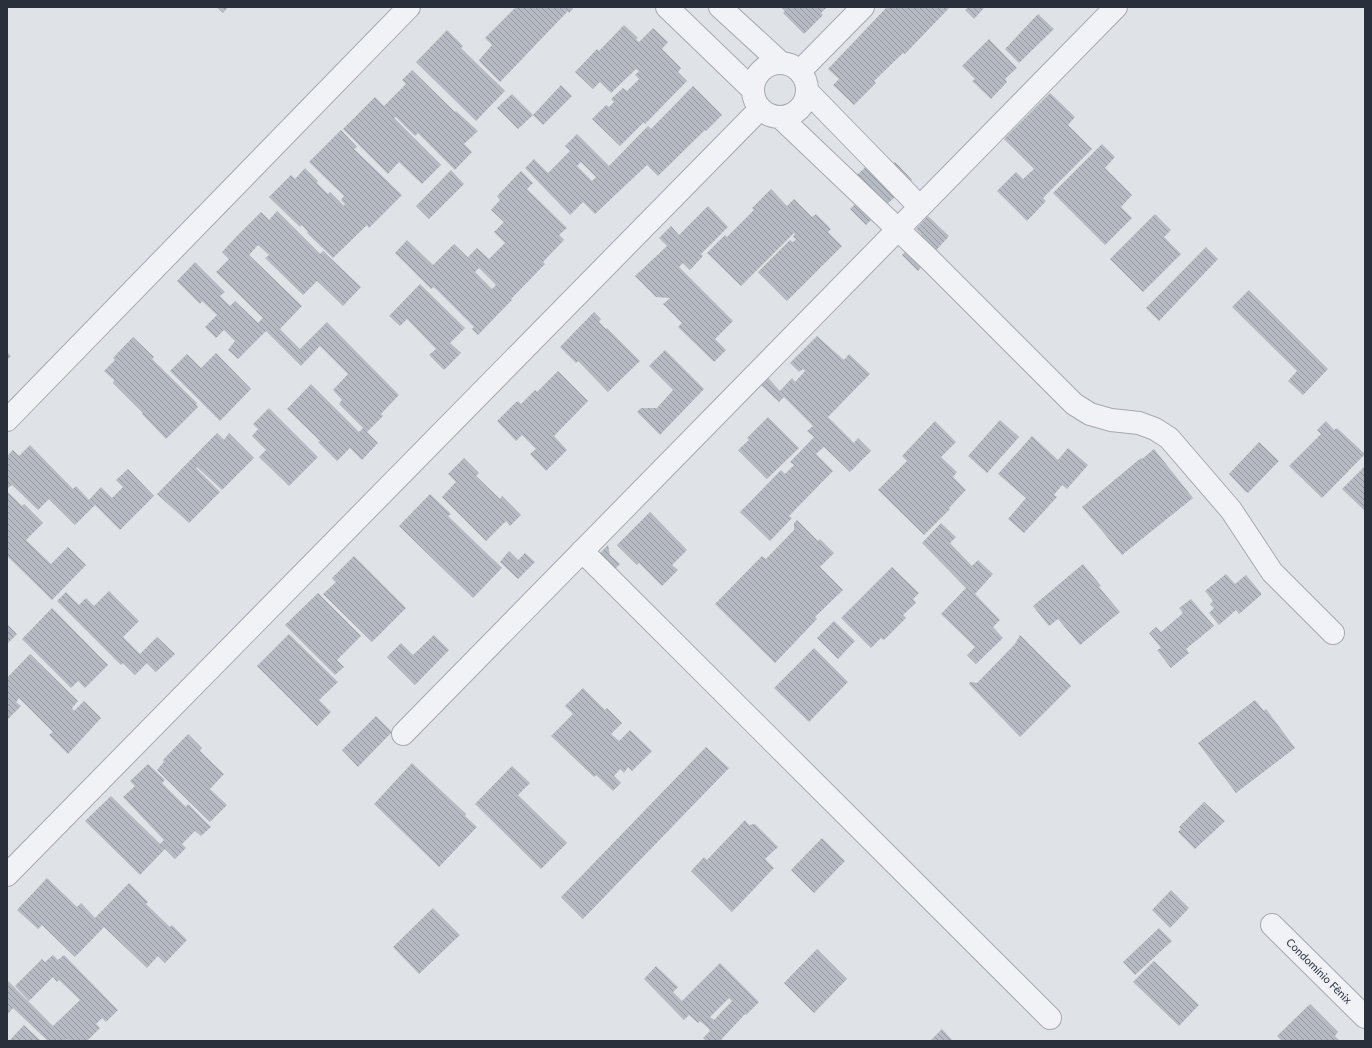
<svg xmlns="http://www.w3.org/2000/svg" width="1372" height="1048" font-family="Lato,sans-serif">
<style>
.building{fill:url(#building-back-hatch);fill-rule:evenodd}
.lines{fill:none;stroke-linecap:round;stroke-linejoin:round}
.minor-casing{stroke:#a5a9b0;stroke-width:24}
.minor{stroke:#f1f2f5;stroke-width:22}
.labels{text-anchor:middle;stroke-width:3.5;stroke-linejoin:round;paint-order:stroke}
.street-label{font-size:11px;fill:#29303c;stroke:#eef0f4}
</style>
<defs>
<pattern id="building-back-hatch" width="6" height="6" patternUnits="userSpaceOnUse"><rect width="6" height="6" fill="#b6bbc3"/><path d="M-1 5l2 2M0 0l6 6M5-1l2 2" fill="none" stroke="#9498a0"/></pattern>
</defs>
<rect width="100%" height="100%" fill="#dfe2e6"/>
<!-- building -->
<path class="building" d="M217,7H228L223,13Z
M516,7H571L573,9L569,13L568,11L500,82L480,62L479,60L492,45L485,38Z
M781,7H827L821,13L823,15L804,34L783,13L785,11Z
M887,7H918L919,8L920,7H950L905,54L903,53L874,81L876,83L854,105L833,85L839,79L828,69Z
M968,7H985L974,19L965,10Z
M1038,14L1054,29L1019,63L1005,49Z
M624,25L638,38L636,39L639,42L653,28L668,42L662,49L681,68L678,72L687,81L645,124L644,122L620,146L592,119L606,105L609,107L614,102L611,99L623,88L627,91L639,79L635,75L639,71L636,69L611,93L600,82L593,89L575,72L597,49L599,51Z
M447,30L463,46L461,48L505,91L476,121L416,62Z
M989,39L1017,68L1005,79L1007,82L991,99L972,81L975,79L962,66Z
M412,70L455,112L456,111L478,131L464,144L472,152L455,170L418,133L415,136L396,117L394,118L441,165L422,184L399,162L388,174L343,129L375,97L384,106L406,84L402,80Z
M561,85L572,96L543,125L533,115Z
M693,86L722,115L706,131L705,130L658,176L647,165L595,214L583,202L570,215L525,168L534,159L548,173L570,151L565,146L577,134L609,166L648,126L651,129ZM581,162L596,177L592,181L577,166Z
M1050,93L1075,117L1068,125L1092,149L1043,198L1046,201L1027,221L997,191L1016,172L1023,179L1034,169L1004,139Z
M512,94L533,115L518,129L497,108Z
M341,130L357,147L354,149L402,195L369,228L367,225L333,258L307,233L308,232L302,225L300,227L269,197L291,175L295,179L305,168L318,181L317,183L328,194L330,192L344,206L345,204L341,200L344,196L309,162Z
M1102,144L1115,157L1105,168L1132,195L1121,207L1132,218L1105,245L1053,193Z
M895,162L912,180L866,225L850,209L871,189L857,175L867,166L879,179Z
M451,170L464,184L429,219L416,206Z
M521,171L533,183L527,189L567,228L559,235L564,240L543,262L545,264L511,299L512,300L478,335L472,329L474,327L434,287L431,289L395,253L407,240L433,265L454,244L479,268L475,272L492,289L496,285L468,257L477,248L489,259L505,243L494,232L504,222L491,210L500,200L497,196Z
M771,189L787,206L794,199L812,217L816,214L831,229L828,232L842,246L787,301L758,272L790,240L793,242L796,239L793,237L795,234L794,233L741,286L707,253L725,235L727,237L754,210L752,208Z
M708,206L728,227L701,254L703,256L690,270L683,263L679,267L733,321L715,339L726,350L714,362L678,327L682,323L663,304L670,298L656,297L635,276L667,246L659,238L671,226L679,235Z
M277,211L320,254L323,251L361,287L343,306L317,281L303,295L265,258L269,255L258,245L249,255L302,306L280,329L300,349L327,322L399,395L381,414L383,416L367,432L378,443L362,460L350,448L337,461L318,442L320,441L287,409L311,384L359,432L363,428L339,404L342,400L333,390L348,374L320,346L301,366L266,331L238,359L228,350L235,341L224,330L216,338L205,327L217,315L202,301L200,304L177,281L195,262L225,292L220,296L230,306L235,301L258,323L263,318L216,272L229,259L222,252L237,236L261,212L269,220Z
M1155,214L1171,230L1164,237L1181,254L1143,292L1110,259Z
M928,216L949,236L918,271L902,255L922,235L916,229Z
M1206,247L1218,259L1159,321L1146,308Z
M420,284L465,328L450,343L461,353L444,370L429,355L436,349L407,319L400,326L389,316Z
M1249,290L1328,369L1303,395L1288,381L1297,371L1232,307Z
M594,312L601,319L599,322L606,329L607,328L640,361L608,392L578,361L576,363L560,347Z
M817,336L844,360L849,354L870,374L828,417L854,443L858,438L871,451L850,472L824,447L816,454L833,471L789,516L792,518L770,541L740,512L781,470L785,474L794,465L790,462L814,437L807,431L813,426L784,397L779,402L761,385L768,378L780,391L792,378L795,382L805,371L803,369L799,372L790,363Z
M133,337L154,357L152,359L197,403L196,404L198,407L166,439L142,414L143,413L113,383L114,380L104,371L115,360L113,358Z
M665,350L704,389L660,435L637,412L641,408H657L673,390L649,366Z
M7,352L11,356L7,360Z
M216,353L251,389L220,421L170,371L187,354L201,368Z
M558,371L588,401L554,436L567,450L546,471L530,454L536,449L522,435L516,441L497,421L514,404L518,401L521,404L535,390L537,392Z
M269,408L318,457L289,486L259,457L266,450L252,436L258,429L253,424Z
M768,417L799,448L767,479L738,450L749,440L747,438Z
M1000,420L1019,437L987,473L968,456Z
M935,421L956,442L941,457L957,472L953,477L966,490L949,508L950,509L924,535L878,490L907,461L902,456Z
M1326,421L1334,430L1337,428L1365,454L1322,498L1289,466L1321,434L1317,430Z
M217,433L224,440L229,433L254,458L222,490L197,467L196,468L220,492L189,523L157,494Z
M1032,436L1058,460L1068,448L1088,465L1067,489L1062,485L1054,495L1057,497L1024,533L1008,519L1026,498L998,474Z
M1259,442L1279,461L1248,493L1245,491L1229,474Z
M30,445L73,489L76,486L89,500L101,487L112,498L123,487L116,480L128,469L154,496L120,530L95,505L75,525L49,499L38,510L12,485L8,488L7,487V456L13,450L19,456Z
M1154,449L1193,498L1122,555L1082,507L1141,458L1142,459Z
M464,458L479,473L476,476L500,499L502,496L521,515L510,526L506,521L486,541L442,497L456,482L448,474Z
M1365,466V511L1342,489Z
M7,491L22,506L24,504L43,523L26,540L51,564L68,547L86,565L52,600L7,556Z
M430,494L451,514L448,516L502,568L473,598L399,526Z
M650,512L687,550L672,565L678,570L662,586L639,563L637,565L617,545Z
M797,520L818,541L820,539L834,553L820,567L843,590L815,617L817,619L775,663L715,604L762,556L766,559L794,530V523Z
M941,523L956,537L950,543L971,565L972,566L978,560L993,574L975,594L1000,620L993,627L1003,638L976,664L967,655L975,647L941,614L966,588L922,543Z
M608,545L610,555L620,564L607,577L600,553Z
M509,551L518,560L525,553L535,562L518,579L500,562Z
M354,556L406,608L372,642L323,594L336,582L332,578Z
M1083,564L1101,586L1099,587L1120,612L1080,645L1058,619L1049,626L1033,606Z
M892,567L919,593L913,599L916,603L903,615L906,618L884,640L881,638L871,648L841,618Z
M1226,574L1235,584L1246,575L1261,593V595L1239,614L1236,610L1219,625L1209,613L1214,608L1210,604L1213,601L1205,591Z
M109,591L139,621L123,637L140,654L157,637L175,654L156,672L147,663L135,675L123,663L121,665L57,601L66,592L79,605L86,598L94,606Z
M318,593L361,636L337,660L344,667L335,675L285,625Z
M1191,599L1214,626L1186,649L1189,653L1171,668L1157,650L1161,648L1149,633L1156,627L1161,632L1183,613L1179,608Z
M52,608L108,665L85,688L78,681L71,688L22,639Z
M834,621L855,641L838,659L817,638Z
M7,624L17,634L7,644Z
M289,634L338,682L319,700L331,712L317,726L257,666Z
M434,635L449,650L415,685L387,657L401,643L413,655Z
M1020,635L1071,686L1020,737L969,684L970,682L977,683L1015,644Z
M814,648L848,682L809,722L774,688Z
M30,654L78,701L72,708L74,711L84,701L101,718L68,754L49,735L53,732L19,698L16,702L21,706L7,720V678Z
M583,688L605,710L607,708L622,723L611,734L619,741L630,730L652,751L632,771L628,767L624,773L620,769L614,776L621,783L613,791L596,775L594,777L551,736L573,714L565,706Z
M1255,700L1264,711L1266,709L1295,748L1236,793L1198,743Z
M376,716L392,732L358,767L342,750Z
M188,734L202,748L200,751L224,774L210,789L227,805L210,822L157,770L164,762L163,760Z
M706,747L729,768L583,919L561,897Z
M412,763L466,814L465,816L477,827L439,867L374,804Z
M148,764L165,780L162,783L186,807L188,804L211,827L201,836L195,831L182,844L186,848L175,859L165,849L140,875L85,821L111,796L160,844L164,840L123,797L135,786L130,781Z
M512,766L530,783L518,795L567,843L541,869L475,804Z
M1204,802L1225,821L1195,849L1178,832L1181,829L1179,827Z
M745,820L749,825L755,824L778,847L765,859L774,868L732,912L691,871L704,857L707,860Z
M822,838L845,861L814,893L791,870Z
M47,878L77,907L81,903L95,918L129,883L148,902L146,904L170,927L172,925L187,940L165,963L158,956L147,968L104,927L75,957L42,925L38,929L17,910Z
M1171,890L1189,908L1170,928L1152,910Z
M433,908L460,935L419,974L393,947Z
M1159,928L1172,941L1135,975L1123,962Z
M817,949L847,979L814,1013L784,983Z
M53,955L58,960L64,955L118,1010L106,1022L102,1018L96,1024L100,1028L87,1041H69L67,1039L65,1041H48L13,1008L7,1015V980L53,1026L80,1000L59,980L57,982L53,977L29,1001L15,986L42,959L45,962Z
M1154,961L1199,1005L1179,1026L1133,982Z
M720,963L759,1002L746,1015L745,1014L720,1041H706L703,1038L710,1031L708,1028L700,1021L698,1023L689,1015L684,1020L644,979L656,966L678,987L673,992L682,1001ZM729,998L732,1001L714,1020L710,1017Z
M1310,1004L1338,1032L1335,1036L1340,1041H1282L1277,1036Z
M24,1025L41,1041H9Z
M942,1029L953,1041H930Z"/>
<g class="lines">
<defs>
<path id="minor" d="M667,7L753,90
M720,7L781,63
M753 90a27 27 0 1 1 54 0a27 27 0 1 1-54 0Z
M800,71L863,7
M807,91L920,207
M780,117L929,259L1074,404L1090,414L1111,420L1139,423L1155,429L1169,438L1231,510L1272,572L1333,633
M7,420L409,7
M582,551L1050,1018
M403,734L1116,7
M7,875L760,109
M1272,925L1365,1017"/>
</defs>
<!-- minor casing -->
<use href="#minor" class="minor-casing"/>
<!-- minor -->
<use href="#minor" class="minor"/>
</g>
<g class="labels">
<!-- street labels -->
<g class="street-label">
<text transform="translate(1319 971) rotate(45)" y="4">Condomínio Fênix</text>
</g>
</g>
<!-- border -->
<rect width="1372" height="1048" fill="none" stroke="#29303c" stroke-width="16"/>
</svg>
